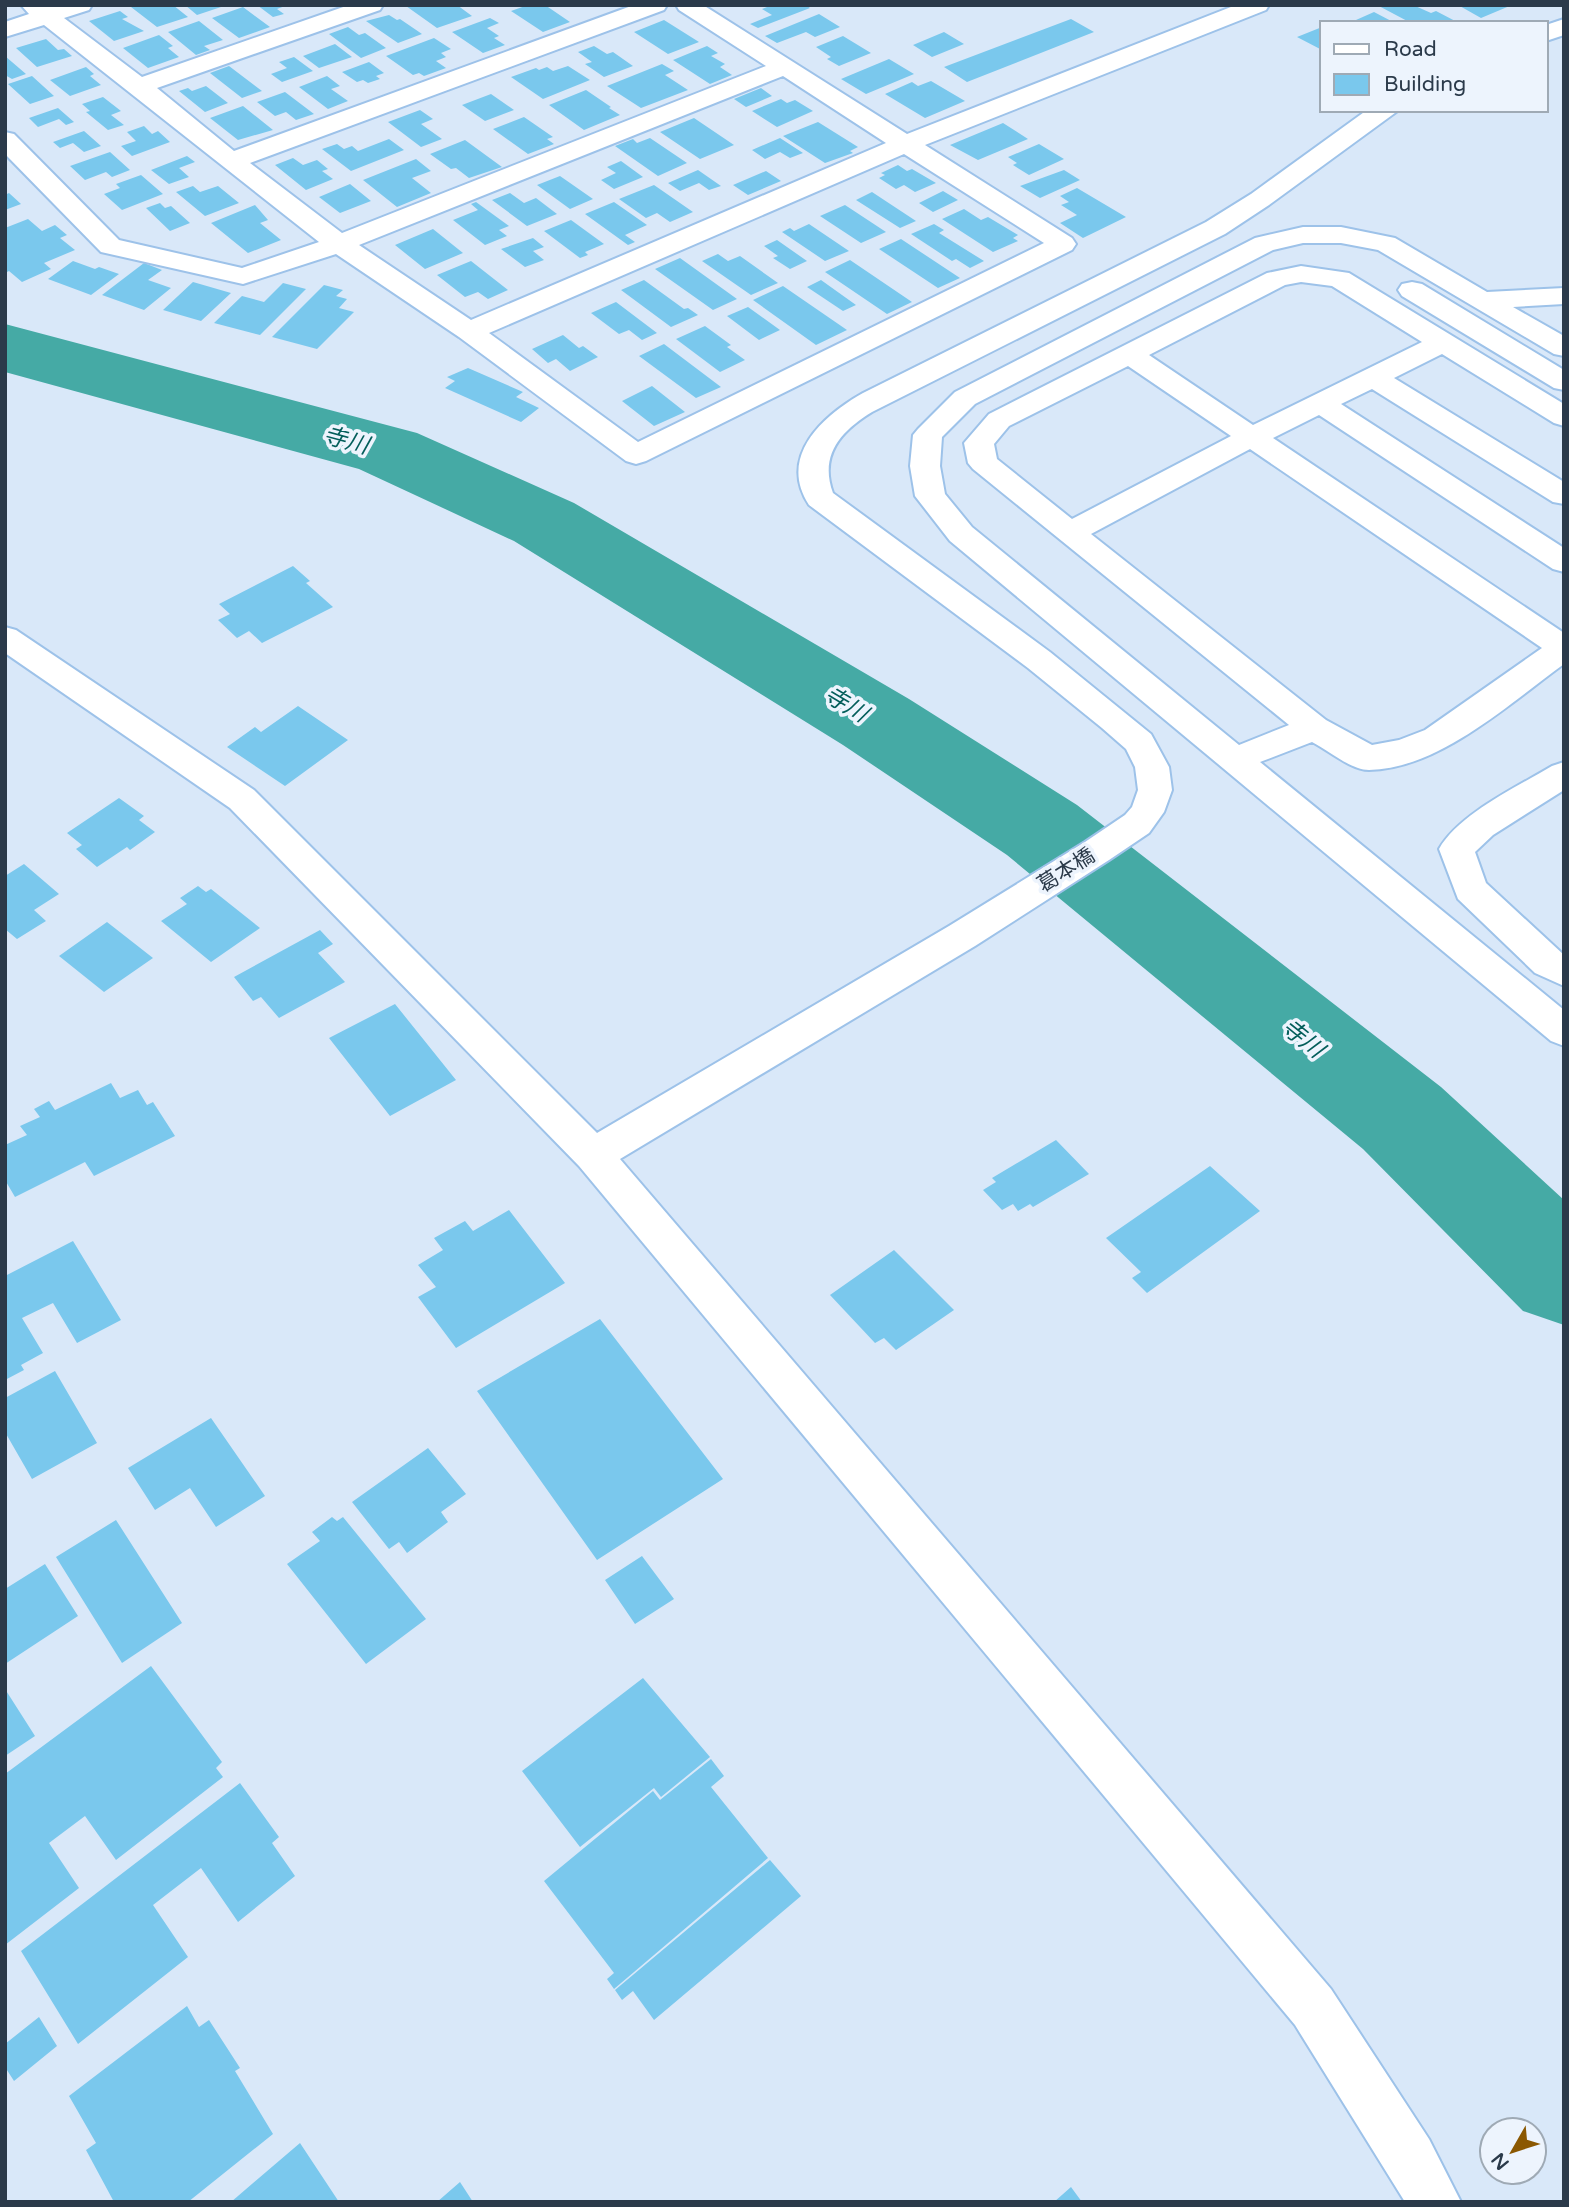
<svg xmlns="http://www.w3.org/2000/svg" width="1569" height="2207" font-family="'Varela Round','Noto Sans JP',sans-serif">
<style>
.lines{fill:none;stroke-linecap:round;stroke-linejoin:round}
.river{fill:#45aaa5;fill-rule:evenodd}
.building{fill:#7ac8ed}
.minor-casing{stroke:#9dc2e9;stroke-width:4}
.minor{fill:#fff;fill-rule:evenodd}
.labels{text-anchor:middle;stroke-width:7;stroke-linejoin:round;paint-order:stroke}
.street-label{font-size:21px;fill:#2b3a4a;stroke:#edf4fd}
.water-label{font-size:23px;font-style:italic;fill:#045e5b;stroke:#edf4fd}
</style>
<rect width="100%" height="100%" fill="#d9e8f9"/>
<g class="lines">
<!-- river -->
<path class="river" d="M5,324L417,433L574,503L909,699L1077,805L1441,1087L1564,1200V1325L1523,1311L1363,1149L1007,855L843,745L514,541L359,469L5,372Z"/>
</g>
<!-- building -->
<path class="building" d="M136,5H173L188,17L157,27L131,7Z
M185,5H224V6L197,15Z
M257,5H285V6L277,9L284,14L273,17Z
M409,5H457L472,16L437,28L406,6Z
M528,5H545L570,22L543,32L511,11Z
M772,5H806L810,8L758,28L750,24L772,15L762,9Z
M1377,5H1413L1431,13L1436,11L1459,23H1411Z
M1458,5H1512L1481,18Z
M243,7L270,27L239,38L212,18Z
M120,11L128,17L122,19L144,31L114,41L89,21Z
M1374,12L1395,23H1361L1356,20Z
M819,14L840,27L815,37L806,32L777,43L765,36Z
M389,15L397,20L400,19L422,34L398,43L366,21Z
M490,18L499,23L487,28L499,36L494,38L505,45L483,53L452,32Z
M1071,19L1094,32L967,82L944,67Z
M664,20L699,42L668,54L634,32Z
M199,21L223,40L204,46L210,50L196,55L168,32Z
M348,27L359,35L365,33L386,48L361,58L329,34Z
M1322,27V50L1297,37Z
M944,32L964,44L932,57L913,45Z
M159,35L173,46L168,48L179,57L148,68L123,48Z
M843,36L871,53L839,66L827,59L831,57L816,47Z
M434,38L451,49L441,53L446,57L436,61L446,68L424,76L419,73L413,75L386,56Z
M46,39L58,50L64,49L72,56L37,67L16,48Z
M335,44L352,57L319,68L303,56Z
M594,46L607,54L613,52L633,66L604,77L585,64L592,62L578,52Z
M707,46L718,53L711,56L725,64L720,67L732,75L710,84L673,60Z
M5,56L26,74L12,79L5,75Z
M294,57L313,71L282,82L271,74L287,68L279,62Z
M889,59L914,74L866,94L841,79Z
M369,62L384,73L376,76L380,79L368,83L363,80L357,82L342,72Z
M662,64L674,71L665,75L688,90L641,108L607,86Z
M229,66L262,91L242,98L210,73Z
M568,66L590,80L543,99L511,77L536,68L539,70L547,67L553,71Z
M86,67L94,74L90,76L101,85L70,96L50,80Z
M32,76L54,96L30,104L8,84Z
M327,76L340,86L331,89L348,101L328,109L299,87Z
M931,81L965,101L925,118L885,94L912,82L918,86Z
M206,86L228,103L205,112L179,91L188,88L192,91Z
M761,88L772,96L746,107L734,99Z
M586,90L611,107L609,108L620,115L584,130L549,105Z
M285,92L314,114L296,120L286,112L275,116L257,102Z
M491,94L514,110L485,121L462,105Z
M103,97L121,111L111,115L124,125L108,130L86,112L90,111L82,104Z
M781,99L787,103L795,100L813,111L777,127L752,111Z
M243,106L273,130L238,140L210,118Z
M58,108L74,122L66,125L59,119L38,127L29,118Z
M420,110L433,119L421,124L442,139L421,147L388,122Z
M524,117L553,137L547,139L554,144L528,154L493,129Z
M694,118L734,145L700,159L660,132Z
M818,122L858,147L850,151L853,153L825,163L783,136Z
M1003,123L1028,139L978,160L950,145Z
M144,126L152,134L158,131L170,142L132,156L121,146L136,141L127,132Z
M84,131L101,146L84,152L73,143L60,148L53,142Z
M650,138L687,163L658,176L615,146L633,139L637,143Z
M780,138L803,153L790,158L780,152L765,159L752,150Z
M389,139L404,150L351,171L322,149L337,144L344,149L352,146L358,151Z
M465,140L502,167L469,178L456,168L451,169L430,154Z
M1039,144L1064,159L1029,175L1013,165L1017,163L1008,157Z
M110,152L130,170L112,177L106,172L85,180L70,166Z
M187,156L195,162L179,168L189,177L169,184L151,170Z
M293,158L303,165L317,160L328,169L322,171L333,179L306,190L275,165Z
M416,159L431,171L412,178L431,193L397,207L363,180Z
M621,161L643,177L614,189L601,180L616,173L607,167Z
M898,165L907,171L912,169L936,183L915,192L904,185L896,189L879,178L885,175L881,173Z
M698,170L721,186L709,190L699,183L680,191L668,183Z
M1064,170L1080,180L1040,198L1020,186Z
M766,171L781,181L748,195L733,185Z
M141,175L163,194L122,210L104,194L120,188L116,184Z
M560,176L593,199L570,209L537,185Z
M350,184L371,201L340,213L319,197Z
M654,185L693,212L670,222L657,213L646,218L619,199Z
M193,186L200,192L218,186L239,203L205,216L176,192Z
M1077,188L1126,217L1083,238L1060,223L1077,215L1061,205L1069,202L1060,196Z
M943,191L958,200L933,212L919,203Z
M872,192L916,221L900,228L856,200Z
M9,193L21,204L5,210V195Z
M510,193L524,203L536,198L557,214L527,226L492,200Z
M476,202L509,226L499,230L507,236L485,245L453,220L478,210L471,204Z
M614,202L647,225L625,235L635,242L628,245L585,214Z
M160,203L165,208L171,206L190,223L170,231L146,208Z
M255,205L268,220L260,223L281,240L248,253L211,223Z
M845,205L886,232L861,243L820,216Z
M964,209L981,220L988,217L1018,235L1013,238L1018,241L993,252L942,219Z
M28,219L42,231L55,225L67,235L60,238L75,250L44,263L51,269L22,282L9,271L5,273V228Z
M571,220L604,244L585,252L588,255L580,258L544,231Z
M809,224L849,251L825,261L782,232L790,228L794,231Z
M934,224L944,230L939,233L984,261L970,268L956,259L952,261L911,234Z
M433,229L463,253L425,269L395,245Z
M533,238L544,247L533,251L544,260L525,267L501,249Z
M901,239L960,278L938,288L879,249Z
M777,240L807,261L790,269L773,258L778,256L764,246Z
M718,254L728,261L740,256L778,283L751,295L702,261Z
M680,258L737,299L713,310L655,269Z
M850,260L912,302L887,314L825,272Z
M73,261L95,269L99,267L119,274L91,295L48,279Z
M471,261L508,290L488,299L478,292L465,297L437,275Z
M144,263L162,270L148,280L171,288L144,310L102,295Z
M644,280L684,309L688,308L698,315L671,327L621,290Z
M821,280L856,305L843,311L807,287Z
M193,282L231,293L201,321L163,310Z
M283,283L306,289L260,335L214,323L242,296L264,302Z
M324,285L343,290L336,296L347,299L339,308L354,312L317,349L272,337Z
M783,286L847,330L816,345L753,300Z
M616,302L657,333L642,340L629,330L619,334L591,313Z
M748,307L780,330L759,340L727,316Z
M705,326L731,345L727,347L745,360L720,372L676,339Z
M563,335L579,348L583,346L598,357L570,371L556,359L548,363L532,349Z
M664,344L721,387L696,398L639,356Z
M468,368L523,392L516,397L539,408L521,422L445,388L455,381L447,377Z
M652,386L685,412L654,426L622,401Z
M293,566L310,581L306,583L333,607L262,643L249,631L237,638L218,620L230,614L219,604Z
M298,706L348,740L285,786L227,747L255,727L261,732Z
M119,798L144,816L139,820L155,832L130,850L127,847L97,867L76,849L82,845L67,833Z
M24,864L59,894L34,910L46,921L17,939L5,929V876Z
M198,886L206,892L211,889L260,928L211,962L161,921L187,904L180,898Z
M107,922L153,958L104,992L59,956Z
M320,930L333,944L318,953L345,982L279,1018L261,997L253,1001L234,977Z
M395,1004L456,1080L390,1116L329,1038Z
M111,1083L120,1098L138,1090L147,1105L153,1102L175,1136L94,1176L85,1162L15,1197L5,1180V1145L27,1135L20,1126L40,1117L34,1109L49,1101L55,1110Z
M1056,1140L1089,1174L1033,1207L1030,1204L1018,1211L1013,1204L1002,1210L983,1190L996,1182L992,1178Z
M1210,1166L1260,1211L1147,1293L1132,1278L1141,1272L1106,1238Z
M509,1210L565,1283L456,1348L418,1297L436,1287L418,1265L443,1250L434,1238L465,1221L473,1231Z
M73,1241L121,1320L77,1343L53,1303L22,1318L43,1353L21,1365L24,1370L5,1380V1276Z
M894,1250L954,1310L896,1350L884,1338L875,1343L830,1295Z
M600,1319L723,1479L597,1560L477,1391Z
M55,1371L97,1443L32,1479L5,1432V1398Z
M211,1418L265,1496L216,1527L190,1488L155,1510L128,1468Z
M428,1448L466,1494L441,1512L448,1522L407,1553L399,1542L389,1549L352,1502Z
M332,1517L337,1521L343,1517L426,1619L366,1664L287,1564L320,1541L312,1532Z
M116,1520L182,1623L122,1663L56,1557Z
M642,1556L674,1599L635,1624L605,1580Z
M45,1564L78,1616L5,1664V1589Z
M151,1666L222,1762L216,1768L223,1777L116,1860L85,1816L49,1843L79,1888L5,1945V1774Z
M643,1678L710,1757L661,1797L654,1788L580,1847L522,1771Z
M5,1689L35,1736L5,1756Z
M711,1759L724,1776L711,1787L768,1858L614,1989L607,1979L614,1973L544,1881L653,1791L660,1800Z
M240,1783L279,1837L272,1843L295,1876L238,1922L201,1868L153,1905L188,1957L78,2044L21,1951Z
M770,1860L801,1896L654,2020L633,1991L622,2000L615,1990Z
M187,2006L199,2027L209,2020L240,2068L235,2071L273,2134L188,2202H114L86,2150L96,2143L69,2096Z
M39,2017L57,2046L14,2081L5,2067V2044Z
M300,2143L339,2202H231Z
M460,2182L473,2202H437Z
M1071,2187L1082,2202H1054Z"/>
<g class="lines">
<defs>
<path id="minor" d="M21,5L50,7L92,5L89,10L64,18L142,77L349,5H383L380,10L157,88L234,151L634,5H667L664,10L250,163L342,233L766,66L679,10L676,5H703L907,134L1236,5H1269L1266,10L925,145L1072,238L1076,244L1072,250L646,461L636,464L626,461L459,337L336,254L243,284L101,252L5,154V132L14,134L119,240L242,268L319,242L44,25L5,37V22L29,14ZM783,76L886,143L471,320L359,245ZM904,154L1044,243L638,442L489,333Z
M1564,19V35L1546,41V25Z
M1367,110H1399L1269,205L1225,234L872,412C841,431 819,455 833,493L1050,652L1151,734L1169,767L1172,790L1164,812L1149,833L1109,860L975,946L620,1159L1331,1989L1429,2139L1461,2202H1405L1295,2025L579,1166L230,808L5,653V627L16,630L254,790L597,1133L949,926L1085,842L1125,815L1132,807L1138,790L1135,767L1126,749L1102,728L1028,668L809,505C777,456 824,415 863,393L1206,222L1251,194Z
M1303,227H1341L1395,238L1487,292L1564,288V304L1513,307L1564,336V356L1554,354L1378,250L1341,243H1303L1273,250L975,404L942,437L940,466L945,494L972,527L1239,745L1289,725L973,469L968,463L964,443L989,414L1267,273L1301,266L1349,273L1564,404V426L1554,423L1442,354L1394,378L1564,482V504L1553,502L1372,389L1341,404L1564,548V572L1553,569L1319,415L1273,438L1564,633V664C1510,703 1439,769 1369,770C1351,770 1328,750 1312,742L1260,762L1564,1010V1046L1551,1041L950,541L915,496L910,466L913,435L918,429L955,392L1255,238ZM1301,282L1332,286L1422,342L1253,425L1149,355L1285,285ZM1128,366L1231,436L1072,519L997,459L994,444L1009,426ZM1250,449L1542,648L1425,730L1399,740L1372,745L1326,720L1091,534Z
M1412,282L1422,284L1564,370V390L1554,388L1402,296L1398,290L1402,284Z
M1564,762V790L1493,835L1475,852L1486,883L1564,955V986L1535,973L1458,899L1439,849C1459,814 1517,787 1552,766Z"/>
</defs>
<!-- minor casing -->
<use href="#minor" class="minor-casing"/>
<!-- minor -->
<use href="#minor" class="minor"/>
</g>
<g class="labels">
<!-- street labels -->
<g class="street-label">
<text transform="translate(1066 870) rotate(-32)" y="7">葛本橋</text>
</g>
<!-- water labels -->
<g class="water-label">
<text transform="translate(346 440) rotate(15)" y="8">寺川</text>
<text transform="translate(846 704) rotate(31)" y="8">寺川</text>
<text transform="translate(1303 1038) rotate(39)" y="8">寺川</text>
</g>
</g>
<!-- border -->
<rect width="1569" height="2207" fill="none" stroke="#2b3a4a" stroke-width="14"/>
<!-- legend -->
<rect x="1320" y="21" width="228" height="91" fill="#edf4fd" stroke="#9faab5" stroke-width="2"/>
<rect x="1334" y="44" width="35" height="10" fill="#ffffff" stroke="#9faab5" stroke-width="2"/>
<text x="1384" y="56" font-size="21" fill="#2b3a4a">Road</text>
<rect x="1334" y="74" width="35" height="21" fill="#7ac8ed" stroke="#9faab5" stroke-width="2"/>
<text x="1384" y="91" font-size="21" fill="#2b3a4a">Building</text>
<!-- north arrow -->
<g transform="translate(1513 2151) rotate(231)"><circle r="33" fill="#edf4fd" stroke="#9faab5" stroke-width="2"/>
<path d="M0-5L12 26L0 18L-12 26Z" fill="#8b5802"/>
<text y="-10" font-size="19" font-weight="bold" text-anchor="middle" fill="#2b3a4a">N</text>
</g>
</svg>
